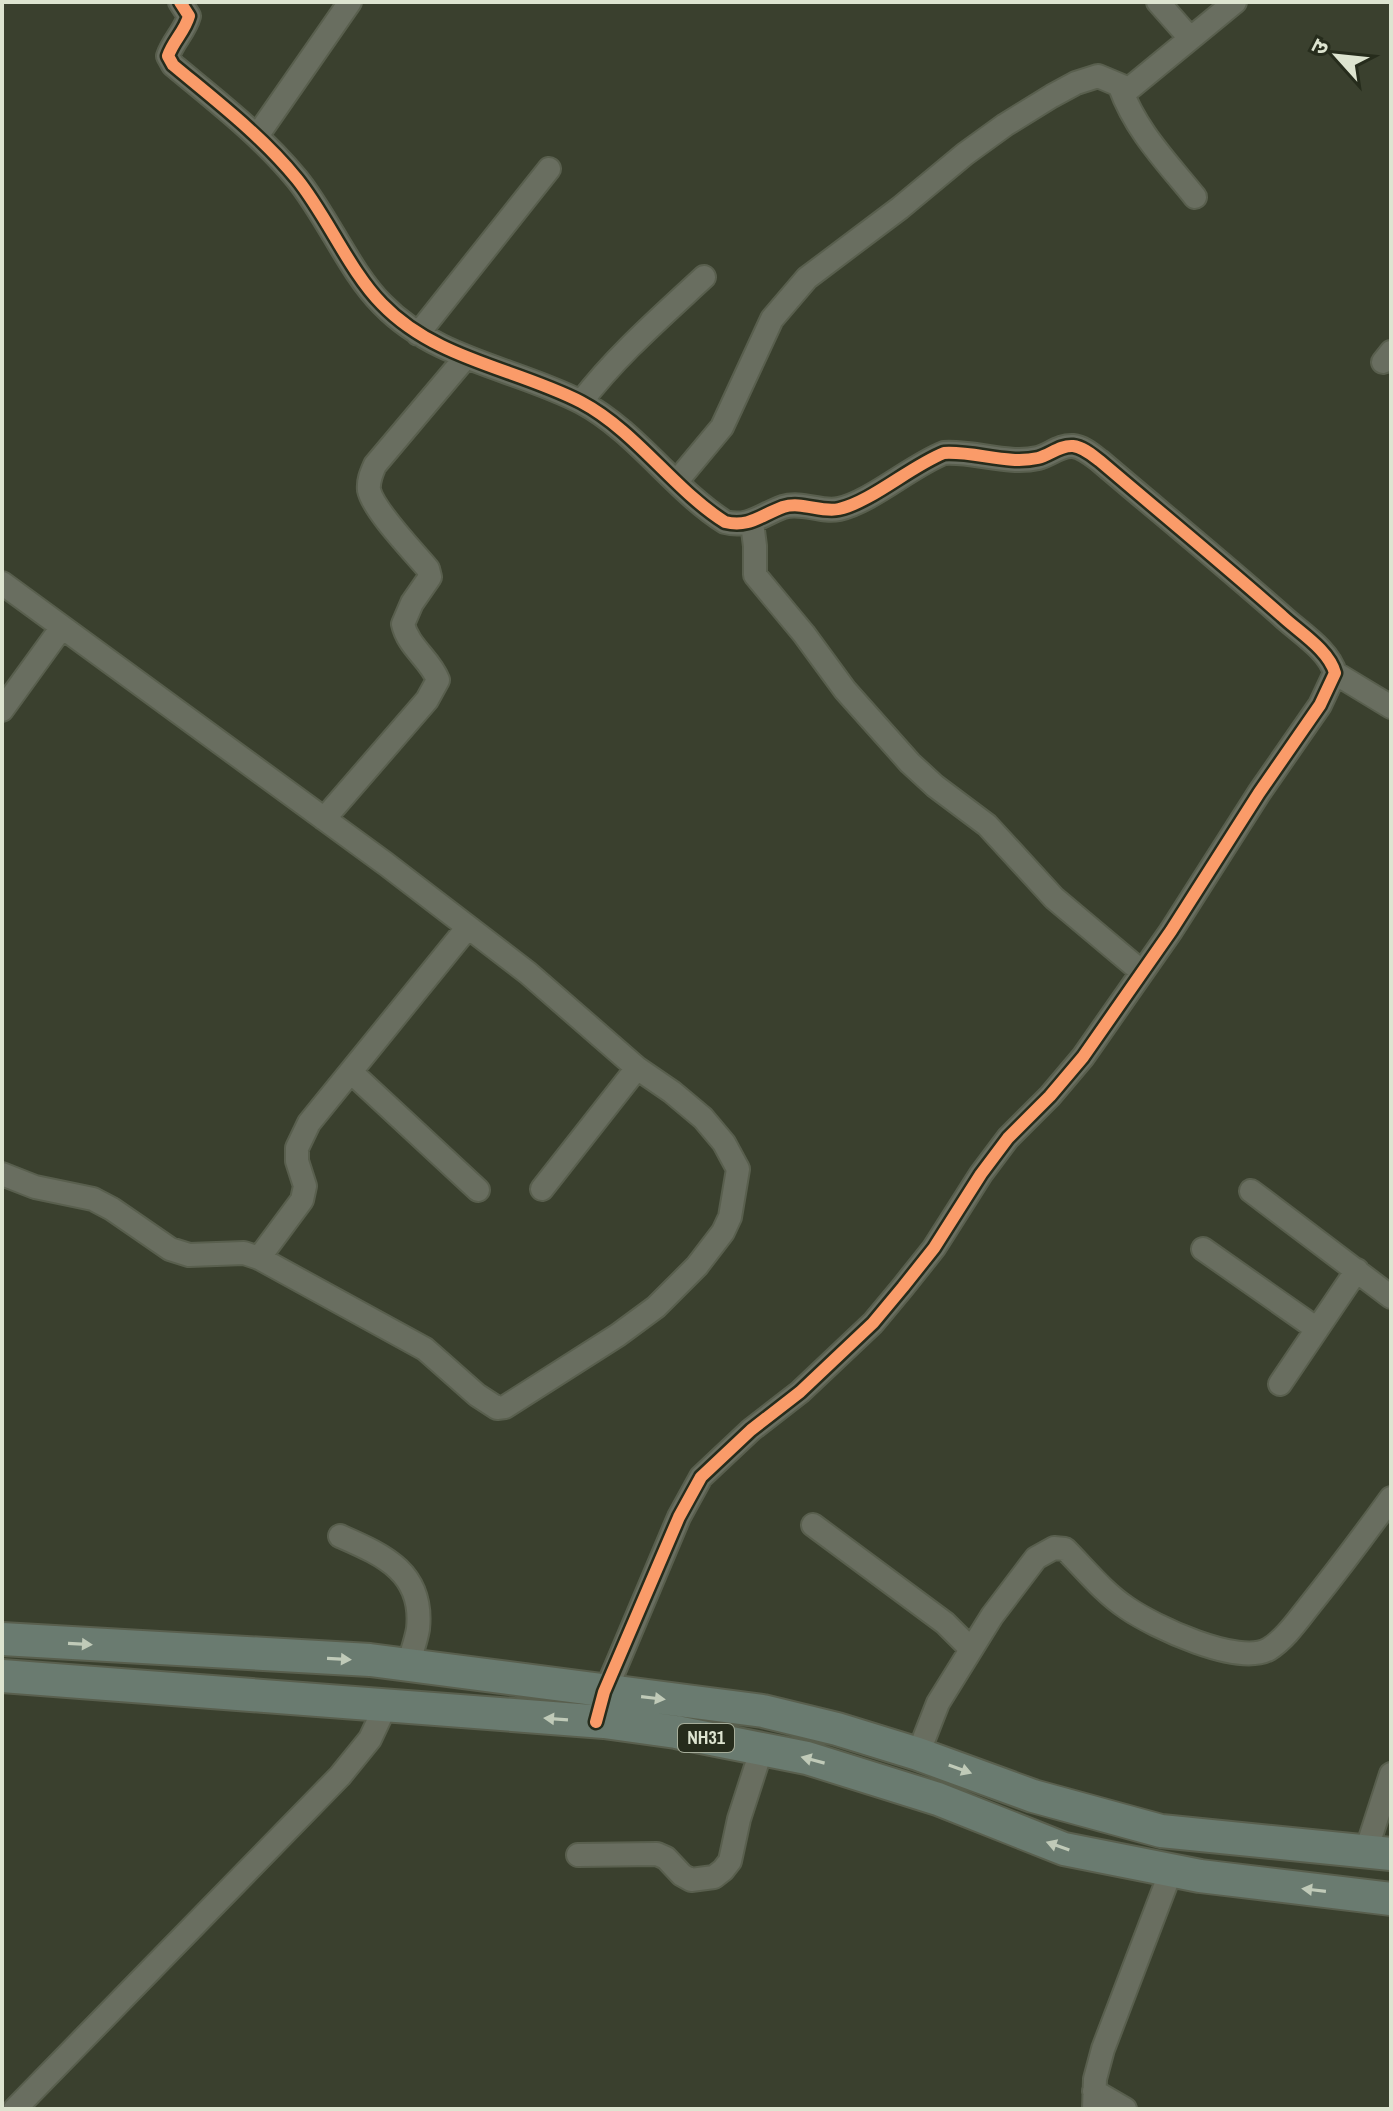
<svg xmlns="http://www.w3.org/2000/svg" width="1393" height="2111" font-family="'Archivo Narrow','Noto Sans Devanagari',sans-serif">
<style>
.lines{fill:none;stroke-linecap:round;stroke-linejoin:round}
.minor-casing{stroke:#595f4e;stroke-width:26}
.highway-casing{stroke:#595f4e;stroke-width:36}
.minor{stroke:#696e60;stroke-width:22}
.highway{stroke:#6a7b70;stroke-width:32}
.cycleway-casing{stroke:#262c1c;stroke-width:17}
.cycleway{stroke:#fa9b69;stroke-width:12}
.oneway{fill:#c0cab8}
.labels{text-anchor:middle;stroke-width:6;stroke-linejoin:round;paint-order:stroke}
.shield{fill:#262c1c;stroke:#a6ad9a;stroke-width:2}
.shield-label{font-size:18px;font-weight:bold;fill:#dde4d0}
</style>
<rect width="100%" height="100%" fill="#3a402e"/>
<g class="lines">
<defs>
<path id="minor" d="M180,2L189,16C185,31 173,41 168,56L173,65C215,100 262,136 297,179C327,216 350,272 382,304C436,360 515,368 581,402C636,431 674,490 725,522C749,528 761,515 783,507C802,501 821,513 839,509C871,502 911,466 944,453C975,451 1008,465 1038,458C1050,455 1060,445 1073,446C1083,447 1092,455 1100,461C1161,513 1222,563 1282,616C1299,632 1329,650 1335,673L1320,705L1259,793L1171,931L1083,1057L1050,1096L1008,1138L981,1174L934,1248L903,1287L873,1323L800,1392L751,1430L701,1477L679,1517L601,1702
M1158,2L1189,37
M1120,87C1136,131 1166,161 1195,197
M257,136L350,2
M418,334L549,169
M1383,362L1391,352
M581,402C617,355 661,317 704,277
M677,481L722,427L772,319L807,278L900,208L965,154L1005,125L1052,96L1076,83L1098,76L1129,89L1235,2
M752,523L755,546V575L804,634L845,690L910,763L935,786L987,825L1054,898L1142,972
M2,583L386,864L528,973L637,1068L672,1092L703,1118L724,1143L738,1169L730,1217L723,1232L697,1266L656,1307L618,1335L505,1407L497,1408L477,1395L425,1349L259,1258L244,1253L189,1255L170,1249L112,1209L93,1199L35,1187L2,1174
M1335,673L1391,707
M2,710L62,627
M324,819L427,700L438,680C430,659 408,647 403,624L412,603L430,577L428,569C414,552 373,510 369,490C368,481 371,474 375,465L466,357
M351,1072L478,1190
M542,1189L637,1068
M1251,1191L1391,1297
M1203,1249L1317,1329
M259,1258L302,1200L305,1186L297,1161V1148L309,1123L468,927
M1280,1384L1357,1270
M813,1525L945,1623L971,1649
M340,1536C383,1555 424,1572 418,1629C416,1641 411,1654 408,1666
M918,1754L938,1703L992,1616L1036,1558L1054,1548L1065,1549C1085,1569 1103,1592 1127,1608C1153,1626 1239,1667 1269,1649C1285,1639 1298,1620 1310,1605C1338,1570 1365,1534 1391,1498
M1366,1851L1391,1774
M578,1855L657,1854L666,1858L682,1875L691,1880L714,1877L723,1870L730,1861L739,1819L762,1748
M1094,2091L1125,2109
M15,2109L340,1776L370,1739L386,1705
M1094,2109L1095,2079L1103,2049L1171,1871"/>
<path id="highway" d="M2,1639L370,1660L763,1711L837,1729L918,1754L1033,1796L1161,1831L1391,1854
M2,1676L604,1722L676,1732L807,1758L938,1799L1064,1849L1200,1876L1391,1899"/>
</defs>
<!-- minor casing -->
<use href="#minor" class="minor-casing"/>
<!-- highway casing -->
<use href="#highway" class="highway-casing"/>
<!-- minor -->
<use href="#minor" class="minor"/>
<!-- highway -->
<use href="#highway" class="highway"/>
<defs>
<path id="cycleway" d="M180,2L189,16C185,31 173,41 168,56L173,65C215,100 262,136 297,179C327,216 350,272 382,304C436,360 515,368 581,402C636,431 674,490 725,522C749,528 761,515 783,507C802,501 821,513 839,509C871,502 911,466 944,453C975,451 1008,465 1038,458C1050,455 1060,445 1073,446C1083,447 1092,455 1100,461C1161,513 1222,563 1282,616C1299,632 1329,650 1335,673L1320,705L1259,793L1171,931L1083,1057L1050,1096L1008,1138L981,1174L934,1248L903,1287L873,1323L800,1392L751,1430L701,1477L679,1517L604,1692L596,1722"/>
</defs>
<!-- cycleway casing -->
<use href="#cycleway" class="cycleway-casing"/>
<!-- cycleway -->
<use href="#cycleway" class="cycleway"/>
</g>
<!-- one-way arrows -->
<defs><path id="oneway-solid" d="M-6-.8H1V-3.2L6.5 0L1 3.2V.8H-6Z" transform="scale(2)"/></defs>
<g class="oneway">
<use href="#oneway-solid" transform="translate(80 1644) rotate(3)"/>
<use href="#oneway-solid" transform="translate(339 1659) rotate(3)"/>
<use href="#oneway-solid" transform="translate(653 1698) rotate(7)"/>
<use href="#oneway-solid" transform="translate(556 1719) rotate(-176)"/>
<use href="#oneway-solid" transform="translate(813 1760) rotate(-165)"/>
<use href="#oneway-solid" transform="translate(960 1769) rotate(20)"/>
<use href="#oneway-solid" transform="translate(1058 1846) rotate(-161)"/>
<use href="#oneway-solid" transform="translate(1314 1890) rotate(-173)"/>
</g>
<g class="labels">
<!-- shield labels -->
<rect class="shield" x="678" y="1724" width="56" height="28" rx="6"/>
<g class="shield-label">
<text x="706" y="1744">NH31</text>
</g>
</g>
<!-- border -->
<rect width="1393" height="2111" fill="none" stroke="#dde4d0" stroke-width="8"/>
<!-- north arrow -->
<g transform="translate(1337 56) rotate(297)" stroke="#262c1c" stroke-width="6" paint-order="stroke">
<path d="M0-6L14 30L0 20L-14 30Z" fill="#dde4d0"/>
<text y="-12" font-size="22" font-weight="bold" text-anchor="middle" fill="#dde4d0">उ</text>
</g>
</svg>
